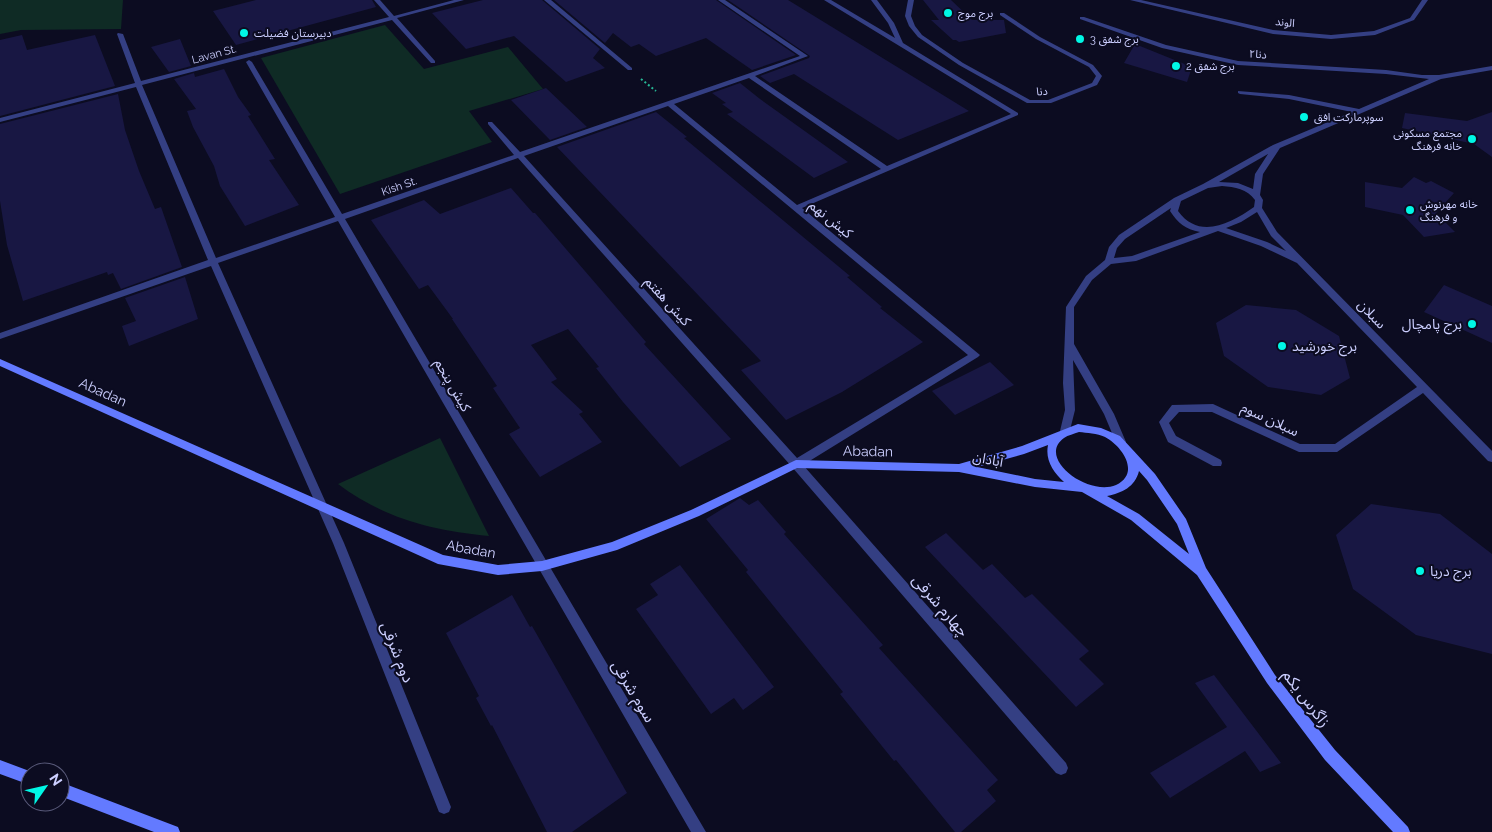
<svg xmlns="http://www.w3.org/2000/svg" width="1492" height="832" font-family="Raleway,'Noto Sans Arabic',sans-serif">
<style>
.green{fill:#0f2b25}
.building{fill:#181743}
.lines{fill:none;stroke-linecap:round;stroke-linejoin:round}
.path{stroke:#27b896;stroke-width:2;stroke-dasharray:2 2.5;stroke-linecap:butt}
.street{fill:#343f83;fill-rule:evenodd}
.secondary{fill:#637aff;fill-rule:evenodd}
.poi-dot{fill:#00f7e5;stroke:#0c0c21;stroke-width:2}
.labels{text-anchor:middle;stroke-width:4;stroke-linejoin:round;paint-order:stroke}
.far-poi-label{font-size:11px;fill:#cccfff;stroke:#0c0c21;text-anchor:start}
.far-street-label{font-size:11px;fill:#cccfff;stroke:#0c0c21}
.street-label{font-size:14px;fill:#cccfff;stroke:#0c0c21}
.poi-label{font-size:14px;fill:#cccfff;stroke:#0c0c21;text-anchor:start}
.near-street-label{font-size:16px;fill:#cccfff;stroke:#0c0c21}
</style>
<rect width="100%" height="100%" fill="#0c0c21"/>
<!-- green -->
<path class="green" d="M0,0H123L121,29L21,30L0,34Z
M385,25L424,69L508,47L543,89L469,111L492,142L340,194L261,58Z
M440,438L489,536C431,530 385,519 338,484Z"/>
<!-- building -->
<path class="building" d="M256,0H372L376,7L236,45L213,11Z
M483,0H542L600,49L593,58L605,68L566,82L514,36L466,49L432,13Z
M554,0H716L796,55L752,70L706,38L656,56L639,44L631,47L613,33L605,43Z
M728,0H788L969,111L898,140L794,74L770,83L760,76L809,58L810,56Z
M923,0H951L972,20H1004L1006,33L959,42L956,40H953L931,20H939Z
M22,35L27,50L95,35L115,86L0,116V40Z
M180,39L191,66L169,72L151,47Z
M1135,44L1192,67L1187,82L1124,63Z
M224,69L238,97L251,115L248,116L275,159L269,160L299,205L245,226L220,186L214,166L193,127L187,111L196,109L174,79L194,73L195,77Z
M740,83L760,99L848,162L814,178L727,114L733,112L722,104L726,103L712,93Z
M546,88L587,127L550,140L511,100Z
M118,94L125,130L139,171L155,209L161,207L182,267L121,289L113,273L108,275L107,272L23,301L7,245L0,201V124Z
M656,112L687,137L684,138L850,276L847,277L882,307L880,308L923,342L842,392L786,420L741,370L761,361L557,147Z
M1492,112V157L1474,144L1402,128L1405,113L1467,121Z
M1414,177L1426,183L1431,181L1454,193L1436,213L1455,232L1424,237L1403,215L1365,207V182L1402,188Z
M511,188L533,213H535L646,342L644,344L731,439L680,467L623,402L596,368L599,367L568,329L531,345L557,379L551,382L583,412L579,414L602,442L540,477L509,434L520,428L493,388L497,386L452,319H453L428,285L419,289L371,220L424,200L440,214Z
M185,277L198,319L129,346L122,326L136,321L125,298Z
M1444,285L1492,306V343L1424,312Z
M1246,305L1296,310L1339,336L1350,378L1321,395L1268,387L1224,356L1216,323Z
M990,362L1014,385L955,415L932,391Z
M740,498L749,505L758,500L786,532L784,534L883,645L879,648L998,780L987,790L996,801L961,832H955L896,760L894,761L840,694L843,692L746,572L748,570L706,519Z
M1371,504L1440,514L1492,554V654L1416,635L1353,589L1336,535Z
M946,533L983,570L992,564L1025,598L1032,594L1089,651L1079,659L1104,684L1076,707L925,547Z
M680,565L774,687L743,710L734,698L711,714L636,609L658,595L650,584Z
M512,595L530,627L532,626L627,793L572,832H547L492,725L491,726L476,698L479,696L446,633Z
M1214,675L1281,763L1260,772L1245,751L1170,798L1150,773L1227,727L1195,683Z"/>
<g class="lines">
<!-- path -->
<path class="path" d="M641,79L656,91"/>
<!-- street -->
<path class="street" d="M374,0H380L394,16L454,0H464L397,18L435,61V63H431L392,20L142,85L216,258L335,217L246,62L249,60L252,62L342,214L514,155L488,124V122H492L520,152L800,56L718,0H725L808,56L755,76L887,166L1011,114L824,0H831L895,38L888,23L871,0H877L894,23L903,43L1018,113V115L802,208L980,355L978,357L803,465L1066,763L1068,768L1066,773L1061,775L1056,773L792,467L518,158L345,219L706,832H691L338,221L218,263L344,543L451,807L449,812L444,814L439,812L333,543L211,266L0,339V333L208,260L136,87L0,122V118L135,83L117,34L118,33L123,34L141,81L389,17ZM749,78L881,169L797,205L674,104ZM668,106L968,355L797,458L524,156Z
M544,0H551L632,68V70H628Z
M908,0H914L911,16L915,26L922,35L963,63L1030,100H1048L1092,83L1096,76L1089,67L1036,39L1000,15V13H1004L1040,37L1093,65L1102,76L1097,85L1051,103H1027L959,65L918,37L909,26L905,16Z
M1130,0H1141L1273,30L1331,35L1374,31L1410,18L1422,0H1428L1414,20L1375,35L1331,39L1273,34Z
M1080,17H1084L1166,45L1238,61L1386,70L1422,75H1439L1492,66V70L1441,79L1280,148L1263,174L1260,195L1263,200L1262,208L1277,232L1492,451V462L1488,461L1423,393L1337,452H1299L1212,412H1179L1169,423L1176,436L1221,460L1222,463L1221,466H1213L1168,442L1159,422L1172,405L1213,404L1300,444H1335L1417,387L1297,263L1261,246L1218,231L1136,261L1111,264L1092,280L1074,307V344L1114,414L1126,442L1125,445H1117L1104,414L1073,360L1075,410L1069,434H1061L1060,431L1065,410L1063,383L1066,307L1086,276L1105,260L1109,247L1119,235L1174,198L1203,184L1273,145L1352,112L1289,99L1240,94L1238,93V91L1289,95L1359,109L1429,79L1386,74L1238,65L1162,48L1080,19ZM1268,154L1255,174L1253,189L1238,183L1219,182ZM1222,186C1235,187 1247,189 1255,200L1254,207C1230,224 1199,240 1178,211L1181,201L1208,188ZM1171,208L1170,211C1178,223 1185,229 1200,232L1132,256L1114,258L1117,248L1125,239ZM1257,212L1271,236L1286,251L1267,242L1226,228L1241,222Z"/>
<!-- secondary -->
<path class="secondary" d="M0,359L443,555L498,565L542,561L612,542L691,510L796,460L959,464L1022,446L1078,424L1101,428L1120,436L1155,474L1186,519L1206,568L1275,675L1335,750L1408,827L1410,832H1393L1325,760L1267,683L1197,575L1131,520L1082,492L1035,487L959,472L797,468L699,516L617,550L542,571L498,575L438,564L0,366ZM1079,432C1087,433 1097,433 1105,437C1122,446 1141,473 1116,485C1088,497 1036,458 1064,438C1068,435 1074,434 1079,432ZM1048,445C1045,460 1053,472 1064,482L1035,479L977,467L1024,454ZM1139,471L1147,480L1177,524L1189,554L1139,514L1107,496C1122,493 1135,487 1139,471Z
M0,760L32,772H30V785L0,774Z
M60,782L178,827L180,832H154L60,796Z"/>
</g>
<!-- markers -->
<g class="poi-dot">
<circle cx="948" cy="13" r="5"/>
<circle cx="244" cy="33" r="5"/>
<circle cx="1080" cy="39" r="5"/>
<circle cx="1176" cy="66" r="5"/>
<circle cx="1304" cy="117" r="5"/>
<circle cx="1472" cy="139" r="5"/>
<circle cx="1410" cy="210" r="5"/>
<circle cx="1472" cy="324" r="5"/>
<circle cx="1282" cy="346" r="5"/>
<circle cx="1420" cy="571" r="5"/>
</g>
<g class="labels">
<!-- far-poi labels -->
<g class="far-poi-label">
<text x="958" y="17">برج موج</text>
<text x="254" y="37">دبیرستان فضیلت</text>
<text x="1090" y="43">برج شفق 3</text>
<text x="1186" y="70">برج شفق 2</text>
<text x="1314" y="121">سوپرمارکت افق</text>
<text x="1462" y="137" text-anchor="end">مجتمع مسکونی<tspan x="1462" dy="13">خانه فرهنگ</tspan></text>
<text x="1420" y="208">خانه مهرنوش<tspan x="1420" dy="13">و فرهنگ</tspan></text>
</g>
<!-- far-street labels -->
<g class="far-street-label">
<text transform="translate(1285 22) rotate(6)" y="4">الوند</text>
<text transform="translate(214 54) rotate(-15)" y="4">Lavan St.</text>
<text transform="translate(1258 54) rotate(5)" y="4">دنا۲</text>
<text transform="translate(1042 91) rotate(-4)" y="4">دنا</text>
<text transform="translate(399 186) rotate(-19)" y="4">Kish St.</text>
</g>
<!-- street labels -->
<g class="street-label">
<text transform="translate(831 219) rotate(39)" y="5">کیش نهم</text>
<text transform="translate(668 301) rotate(48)" y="5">کیش هفتم</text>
<text transform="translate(1372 314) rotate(46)" y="5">سبلان</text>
<text transform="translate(453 385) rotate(60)" y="5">کیش پنجم</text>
<text transform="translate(103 392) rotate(24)" y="5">Abadan</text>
<text transform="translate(1270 419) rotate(25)" y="5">سبلان سوم</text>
<text transform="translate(868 451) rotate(1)" y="5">Abadan</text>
<text transform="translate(988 459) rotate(11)" y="5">آبادان</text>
<text transform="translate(471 549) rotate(10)" y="5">Abadan</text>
</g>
<!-- poi labels -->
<g class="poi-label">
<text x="1462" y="329" text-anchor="end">برج پامچال</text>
<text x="1292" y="351">برج خورشید</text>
<text x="1430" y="576">برج دریا</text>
</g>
<!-- near-street labels -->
<g class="near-street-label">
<text transform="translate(941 605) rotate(49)" y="6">چهارم شرقی</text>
<text transform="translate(398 652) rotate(68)" y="6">دوم شرقی</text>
<text transform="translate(634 691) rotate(59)" y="6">سوم شرقی</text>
<text transform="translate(1307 698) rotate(53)" y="6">زاگرس یکم</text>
</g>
</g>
<!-- north arrow -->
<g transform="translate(45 787) rotate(56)"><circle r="24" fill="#0c0c21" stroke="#595a7a"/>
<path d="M0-4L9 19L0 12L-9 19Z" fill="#00f7e5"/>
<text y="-8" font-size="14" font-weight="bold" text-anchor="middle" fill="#cccfff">N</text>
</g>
</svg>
